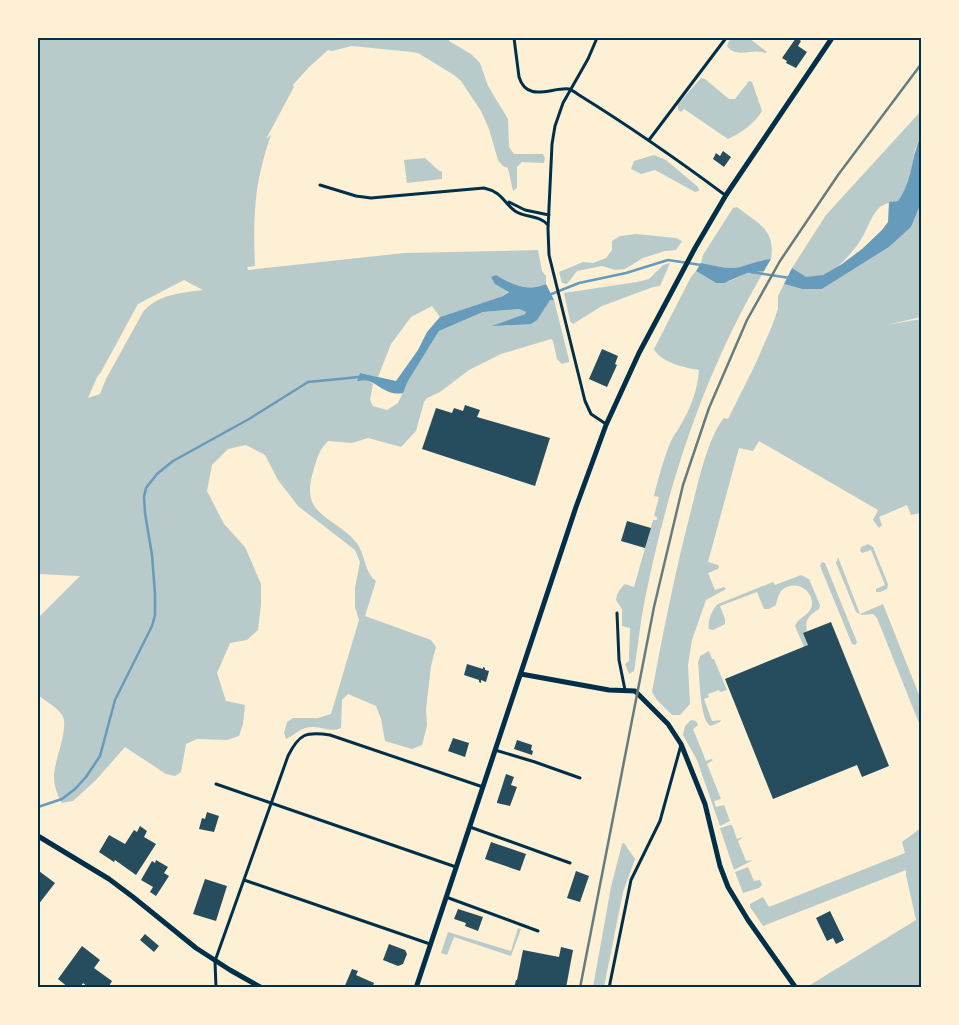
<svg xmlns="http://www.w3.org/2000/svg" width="959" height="1025" font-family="'Fira Sans',sans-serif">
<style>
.green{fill:#b9caca;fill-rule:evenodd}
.water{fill:#669bbc}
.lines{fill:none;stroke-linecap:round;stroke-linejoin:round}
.stream{stroke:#669bbc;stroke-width:2.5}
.building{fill:#264d5e}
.minor{stroke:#003049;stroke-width:3}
.secondary{stroke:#003049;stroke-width:5}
.rail{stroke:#657d81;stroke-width:2.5}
.neatline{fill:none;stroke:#003049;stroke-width:2}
</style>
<rect width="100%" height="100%" fill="#fdf0d5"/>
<!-- green -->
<path class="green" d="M38,38H449V41L471,54L480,63L488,86L508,119L509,147L514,154H543L545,158L544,163L522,162L517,167V188L513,191L508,168L503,166L498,160L489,129L481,111L461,81L454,75L418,53L412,52L352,46L332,51L328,50L309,67L293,85L294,87L266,139L271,135C254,183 253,217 255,266L247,267L248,270L404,253L538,250L542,271L546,276V284C527,292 513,285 496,275L509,291L503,296L440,317L432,306L411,317L391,344L378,377L360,373L357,381L368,380L373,384L370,400L373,406L387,410L398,403L408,381L439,331L483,312L519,309L526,312L525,314L516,318L508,326L550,300H554L569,360V362L562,364L557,359L553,341L551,339L501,354L469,370L440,392L427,398L424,402L416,431L401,447L368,438L352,443L328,441C318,451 317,459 313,472C300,516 332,515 355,541C366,553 363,571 376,581L365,616L431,640L436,647L431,666L426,709L427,726L422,745L412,749L385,741L381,719L376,706L348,694L342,700L341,728C331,733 322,726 312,727C301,727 295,735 286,739L284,733L287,722L293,718H318L331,714L359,620L355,607V588L360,562L355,550L298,506L278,480L265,455L246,445L228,449L212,465L207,491L224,524L245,547L261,584V605L258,630L247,640L230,643L217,673L226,701L245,705L243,724L239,736L227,740L197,739L186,744L181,772L175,776L166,774L125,747L96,780L73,801L62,803C57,794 54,786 54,776C54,761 70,726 62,715C57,707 45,701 38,695V618L80,576L38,574ZM184,280L203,290C181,293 158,294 143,312L106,379L100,394L88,398L97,377L101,372L138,304Z
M732,38H749L767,52L765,53C753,48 736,59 727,46L729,41Z
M701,78L705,79L729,99H735L749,81L752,82L762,111C754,124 741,133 728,139L684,109L681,112L678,110V104Z
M921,111V136L915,149L911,174L906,189L898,201C891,202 886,203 880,207C872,214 869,225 864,234C855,252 829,282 805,277C801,276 796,271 792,268L826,215Z
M654,155L666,160L698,187L699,191L695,192L655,170L641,174L631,169L634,161Z
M425,158L438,170L442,172V179L407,183L404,160Z
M921,203V317L887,325L921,319V513L911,515L907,505L879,517L882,525L879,528L873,520L878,510L759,441L753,451L739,448L708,562L718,565L719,567L718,569L708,573L715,590L724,587L726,589L706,600L692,640L688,665L690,704L680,715H672L657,700L652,692C664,627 677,563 694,499C700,475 709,436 724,418L728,419L755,365L772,326L778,309V296L784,284L802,289H822L889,247L911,227Z
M737,207C757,223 776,229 771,259C760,260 751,264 740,267C727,270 714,265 701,263L703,255L733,208Z
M636,234L676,238L682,241L676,250L665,251L643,258L625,269L615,270L602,266L577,271L567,284L562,283L559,272L583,262L593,263L606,258L612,250V241L620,236Z
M670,263L660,286L653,287L602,306L573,324L570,321L564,293L637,282L649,279L663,265Z
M696,271L716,283L730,281L747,273L764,271C704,373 668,484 645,599C640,623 638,647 634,671L629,674L625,664L629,661V658L630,628L622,626V609L616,600C617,592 620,589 625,584L634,587L653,520H657V517L654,516L659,497L654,496C658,479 665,454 672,439C674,435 678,430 680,426C690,410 698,389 699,370C685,368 660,362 654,349L691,277Z
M868,544L873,547L888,584L887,589L880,592H876V589L885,585L871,550L862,553L860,551L861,547Z
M838,557L860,614L883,604L921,700V728L877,618L873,614L862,615L856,612L836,563Z
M822,562L825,563L857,642L855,645L852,644L820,566Z
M801,575L809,579L820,605L819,609C800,621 808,625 808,645L804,647L795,626C798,617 810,616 812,605C813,588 793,579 781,591C778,595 777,600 776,605L769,609H764L757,592L720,606L725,619V624L713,630L709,629C707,622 712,609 718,604L773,582L775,585Z
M709,651L712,659H714L727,690L720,692L719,690L708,694L709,697L704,699L712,721L721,720L720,722L711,726C699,721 700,676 698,663L700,656Z
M691,720L696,721L698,725L693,729L706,761L711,759L713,760L707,764L721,799L714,801L716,807L724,805L730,821L720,826L697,760L683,735L685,726Z
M730,825H732L737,839L743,837L738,841L746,861L753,860L734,870L720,828Z
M921,828V987H809L810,985L916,920L906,875V870L763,926L750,907V904L763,897L769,907L905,853L902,842Z
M624,843L635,859L623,892L604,987H593L611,887L622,844Z
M748,867L754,881L760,880L762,885L759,888L743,893L735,872Z
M518,928L521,929L511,956L454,937L447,955L441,953L448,932L511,951Z"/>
<!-- water -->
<path class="water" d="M921,136V203L911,227L889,247L822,289H802L784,284L792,268L806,277L823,275L842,264L862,249L882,230L888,222L889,202L898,201C914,179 910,159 921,136Z
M771,259L764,271L747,273L724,283H716L696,271L701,263C714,265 727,270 740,267C751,264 760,260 771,259Z
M496,275C513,285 527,292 546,284L554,300H550L537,320L531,324L492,326L525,314L526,312L519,309L483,312L439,331L408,381L403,393C388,396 381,386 369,381C366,380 360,381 357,381L360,373L396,381L418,350L427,332L440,317L503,296L509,292L495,284L491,277Z"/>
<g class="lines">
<!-- stream -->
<path class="stream" d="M751,272L790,278
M549,295L579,283L626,273L668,260L701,265
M38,807L62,799L75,789L86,777L100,756L115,700L152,626L155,615V594L152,555L145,513L144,497L146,488L157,474L173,461L249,419L308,382L359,377"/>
</g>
<!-- building -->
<path class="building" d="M796,38L801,41L798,46L807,52L796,68L786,63L787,61L782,58Z
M723,151L731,157L724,167L713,159L716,153L720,156Z
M602,349L618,356L615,364L617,365L607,387L589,379Z
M465,405L480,410L477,417L550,438L535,486L422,449L436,408L452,413L454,408L463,411Z
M627,521L651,528L645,548L621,541Z
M831,622L889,766L862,777L857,765L773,799L725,679L808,645L803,633Z
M467,664L483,669V667L485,668V670L489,671L486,682L481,680V683L479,682V680L464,675Z
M453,738L469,743L465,757L448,751Z
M517,740L532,745L531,750L533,751L532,755L514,749Z
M506,774L514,777L511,785L517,787L510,806L497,803V802Z
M207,812L219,816L214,832L199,829L202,818L205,819Z
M140,826L147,831L144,837L156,844L136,875L115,860L114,862L99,852L109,835L125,844L134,830L137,832Z
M491,842L526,854L520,871L485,859Z
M156,860L168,867L164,873L169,876L156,896L150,892L153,887L141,880L152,861L155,863Z
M39,871L55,883L38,905V873Z
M576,871L589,876L580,902L567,898Z
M205,879L227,886L216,921L193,914Z
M458,909L483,917L478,931L465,926L466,923L454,919Z
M830,911L844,940L836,944L833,938L827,941L816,918Z
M145,934L159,946L154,952L140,940Z
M389,944L405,950L407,954L403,964L398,966L383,960Z
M82,946L100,960L94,968L112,981L108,988H89L83,983L80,988H69L58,979Z
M561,947L573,950L566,988H514L516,980H517L523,950L559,957Z
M352,969L358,971L356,975L374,983L372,988H344Z"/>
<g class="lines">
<!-- minor -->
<path class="minor" d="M514,38L519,77C527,103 552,87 569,89C572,90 576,93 579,95C629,126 678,160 725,195
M597,38L588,59L563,103L555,126L552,144L548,229L549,255L585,401L591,414L606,424
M649,140L726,38
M320,185L356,196L371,198L484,188C502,192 503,202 515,211C525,218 540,215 548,225
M509,202L525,210L549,215
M617,613L619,660L625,690
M495,750L535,762L580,778
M216,784L456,867
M470,827L570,863
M244,880L430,944
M446,897L538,931
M216,988L215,961L288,756C299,734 306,731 330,735L483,787
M609,988L631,880L660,821L681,745"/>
<!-- secondary -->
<path class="secondary" d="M521,674L609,690L635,691L668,724L681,744L705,804L720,866L728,887L748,920L796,988
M38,836L109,879L133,897L196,948L230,970L262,988
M416,988L576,507L606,425L639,353L695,248L726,195L832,38"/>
<!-- rail -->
<path class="rail" d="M580,988L654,607L683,485L709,408L747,320L780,261L838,175L922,63"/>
</g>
<!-- border -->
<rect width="959" height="1025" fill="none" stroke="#fdf0d5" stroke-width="78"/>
<rect x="39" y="39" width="881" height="947" class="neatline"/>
</svg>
